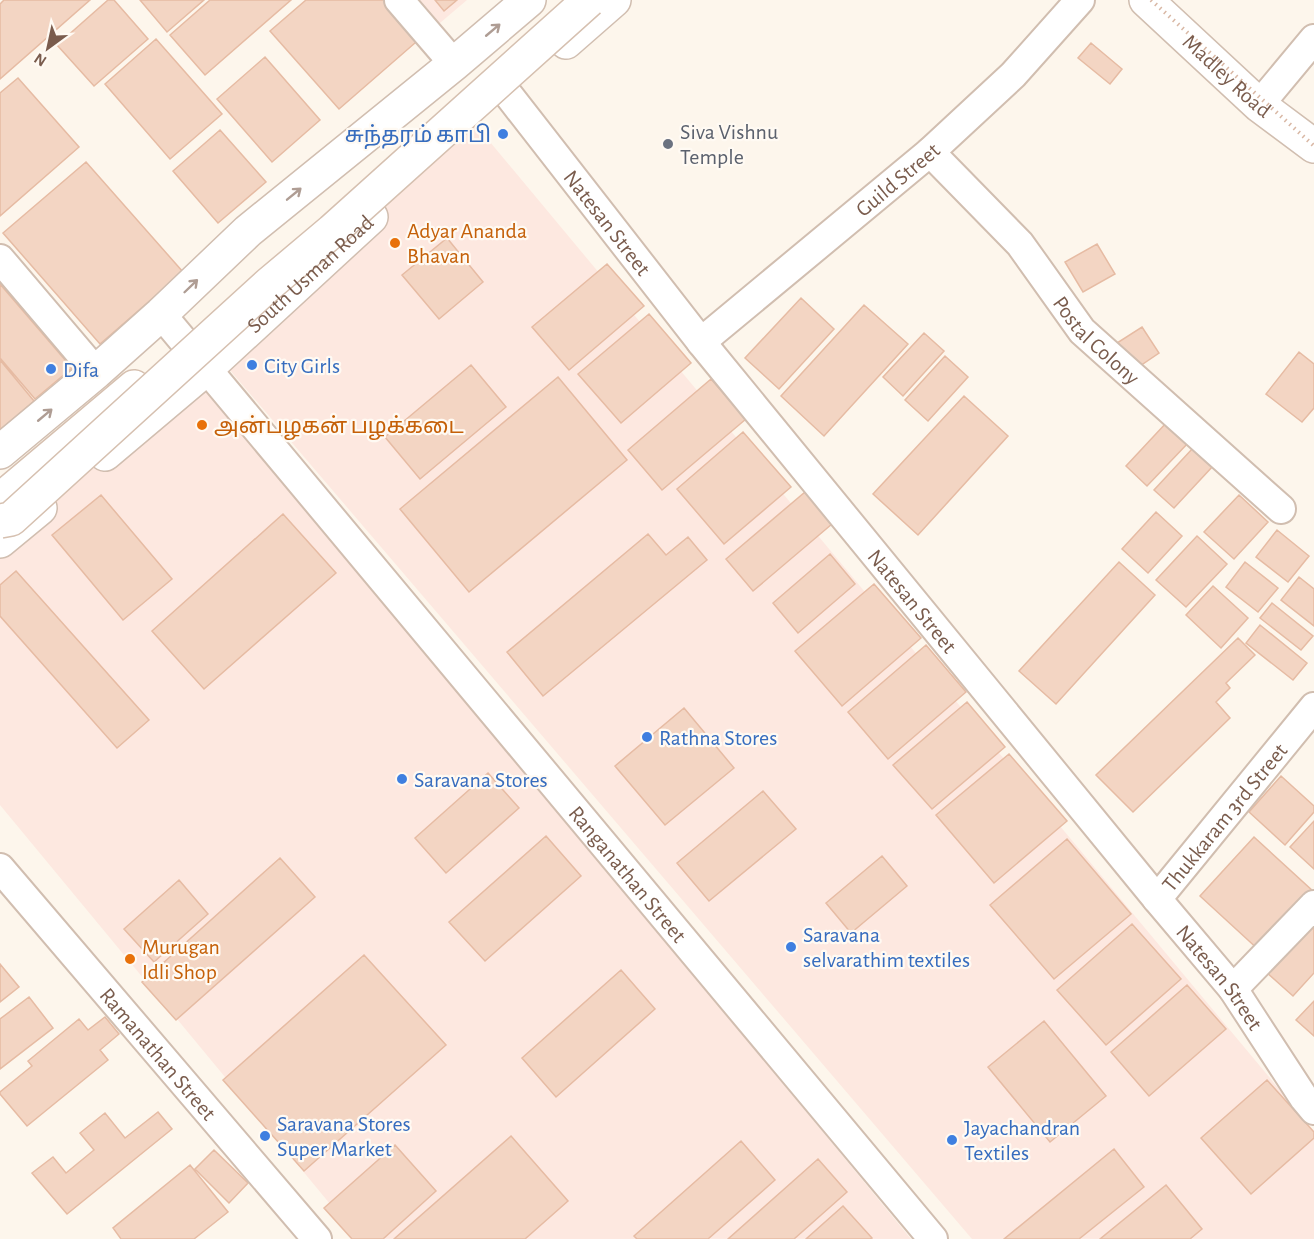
<svg xmlns="http://www.w3.org/2000/svg" width="1314" height="1239" font-family="'Alegreya Sans','Noto Sans Tamil',sans-serif">
<style>
.commercial{fill:#fde8e0}
.building{fill:#f3d5c3;stroke:#e6bba3;stroke-width:1.5}
.lines{fill:none;stroke-linecap:round;stroke-linejoin:round}
.minor-casing{stroke:#d1beb0;stroke-width:32}
.tertiary-casing{stroke:#d1beb0;stroke-width:36}
.secondary-casing{stroke:#d6c0b0;stroke-width:36}
.minor{stroke:#fff;stroke-width:28}
.tertiary{stroke:#fff;stroke-width:33}
.secondary{stroke:#fff;stroke-width:33}
.secondary-bridge-casing{stroke:#d6c0b0;stroke-width:36;stroke-linecap:butt}
.path-bridge{stroke:#d9b8a5;stroke-width:4;stroke-dasharray:1.5 4.5;stroke-linecap:butt}
.secondary-bridge{stroke:#fff;stroke-width:33}
.oneway{stroke:#af9d94}
.shop-dot{fill:#3f7fe0;stroke:#fffaf3;stroke-width:2}
.worship-dot{fill:#6b7280;stroke:#fffaf3;stroke-width:2}
.food-dot{fill:#e8710a;stroke:#fffaf3;stroke-width:2}
.labels{text-anchor:middle;stroke-width:4.5;stroke-linejoin:round;paint-order:stroke}
.street-label{font-size:22px;fill:#7a5c4d;stroke:#fffaf3}
.worship-label{font-size:22px;fill:#5b616d;stroke:#fffaf3;text-anchor:start}
.shop-label{font-size:22px;fill:#366cbe;stroke:#fffaf3;text-anchor:start}
.food-label{font-size:22px;fill:#c56008;stroke:#fffaf3;text-anchor:start}
</style>
<rect width="100%" height="100%" fill="#fdf6ec"/>
<!-- commercial -->
<path class="commercial" d="M398,0H467L427,34Z
M475,124L1314,1131V1239H972L211,348Z
M192,366L911,1239H359L0,805V542Z"/>
<!-- building -->
<path class="building" d="M4,0H90L0,79V4Z
M108,0H114L148,39L94,86L57,45Z
M140,0H204L167,32Z
M210,0H291L205,75L170,35Z
M306,0H392L423,36L339,109L270,31Z
M435,0H457L444,11Z
M156,39L222,114L170,159L105,84Z
M1091,43L1122,69L1110,84L1078,58Z
M265,57L320,120L272,162L217,99Z
M18,78L79,147L0,216V93Z
M220,130L266,182L218,223L173,171Z
M86,162L183,272L100,344L3,233Z
M447,238L483,282L439,319L402,275Z
M1097,244L1115,274L1083,292L1065,262Z
M607,264L644,306L569,370L532,327Z
M0,284L72,368L35,399L0,358Z
M801,298L834,329L779,389L745,358Z
M864,305L908,344L824,436L781,396Z
M649,314L691,363L621,423L578,374Z
M1142,327L1159,353L1134,370L1117,343Z
M924,333L944,351L903,396L883,377Z
M1299,352L1314,364V408L1302,422L1266,394Z
M945,356L968,377L928,421L905,400Z
M0,360L34,401L0,430Z
M471,365L506,407L420,479L385,437Z
M558,377L627,460L469,592L400,509Z
M711,379L746,419L662,490L628,450Z
M964,396L1008,436L918,535L873,494Z
M1167,422L1189,442L1147,486L1126,466Z
M743,432L791,487L724,544L677,489Z
M1193,448L1213,466L1174,508L1154,490Z
M805,492L832,524L753,591L726,559Z
M101,495L172,579L123,620L52,535Z
M1239,495L1268,522L1234,559L1204,532Z
M1156,512L1182,536L1148,573L1122,549Z
M283,514L336,573L204,689L152,631Z
M1277,530L1309,556L1288,582L1256,557Z
M648,534L666,555L688,537L707,560L543,696L507,652Z
M1197,536L1227,564L1186,607L1156,580Z
M830,554L855,584L798,633L773,603Z
M1119,562L1155,595L1056,704L1019,671Z
M1245,562L1278,588L1258,612L1226,587Z
M16,571L149,720L117,748L0,616V585Z
M1299,577L1314,589V626L1281,600Z
M874,584L921,638L842,706L795,651Z
M1213,586L1248,618L1221,648L1186,615Z
M1272,603L1313,636L1301,650L1260,618Z
M1260,625L1307,663L1293,680L1246,643Z
M1238,638L1255,655L1226,683L1230,688L1216,702L1230,718L1133,812L1096,775Z
M926,645L966,692L888,759L848,712Z
M967,702L1005,747L932,809L893,765Z
M684,708L734,768L665,825L615,766Z
M1009,754L1067,821L994,883L936,815Z
M488,773L519,808L446,873L415,838Z
M1281,776L1314,806V812L1285,845L1249,812Z
M763,791L796,829L709,901L677,863Z
M1314,821V869L1290,847Z
M546,836L581,876L485,961L449,922Z
M1254,837L1314,892L1261,952L1200,896Z
M1067,839L1131,914L1054,979L990,905Z
M882,856L907,886L851,933L826,903Z
M280,858L315,897L176,1020L142,982Z
M179,880L208,914L154,962L124,929Z
M1314,920V973L1293,996L1266,972Z
M1132,924L1181,979L1106,1045L1057,990Z
M364,955L446,1045L304,1171L223,1080Z
M0,964L19,987L0,1002Z
M621,970L655,1009L556,1097L522,1058Z
M1187,985L1226,1029L1149,1096L1111,1052Z
M29,997L53,1028L0,1069V1019Z
M1314,1001V1036L1296,1020Z
M105,1017L119,1034L100,1050L108,1060L27,1126L0,1094V1092L32,1066L28,1061L79,1019L88,1030Z
M1044,1021L1106,1096L1050,1142L988,1067Z
M1267,1080L1314,1132V1138L1251,1194L1201,1138Z
M158,1112L172,1129L67,1214L32,1173L53,1157L66,1173L94,1150L80,1133L105,1113L125,1138Z
M511,1136L568,1201L525,1239H394Z
M741,1141L775,1180L708,1239H637L634,1236Z
M395,1145L436,1191L383,1239H352L324,1208Z
M1114,1149L1144,1187L1079,1239H1004Z
M214,1150L248,1183L229,1203L195,1169Z
M818,1159L847,1192L794,1239H728Z
M190,1165L228,1212L194,1239H121L113,1228Z
M1166,1185L1202,1229L1190,1239H1100Z
M843,1206L872,1238L870,1239H806Z"/>
<g class="lines">
<defs>
<g id="minor">
<path d="M399,0L454,64"/>
<path id="s1" d="M507,93L701,342L1157,899L1233,989L1304,1098L1314,1110"/>
<path d="M1259,105L1314,39"/>
<path id="s2" d="M930,152L1020,244L1082,331L1281,509"/>
<path d="M0,259L96,372"/>
<path id="s3" d="M161,314L933,1239"/>
<path id="s4" d="M701,342L930,152L1013,75L1080,0"/>
<path id="s5" d="M0,868L317,1239"/>
<path id="s6" d="M1157,899L1314,707"/>
<path d="M1233,989L1314,905"/>
</g>
<g id="tertiary">
<path id="s7" d="M1146,0L1259,105L1314,146"/>
<path d="M566,42L614,0"/>
<path d="M0,452L96,372L161,314L248,231L454,64L529,0"/>
<path id="s8" d="M105,454L207,368L371,217"/>
<path d="M0,541L40,508"/>
</g>
<path id="secondary" d="M0,500L134,387"/>
</defs>
<!-- minor casing -->
<use href="#minor" class="minor-casing"/>
<!-- tertiary casing -->
<use href="#tertiary" class="tertiary-casing"/>
<!-- secondary casing -->
<use href="#secondary" class="secondary-casing"/>
<!-- minor -->
<use href="#minor" class="minor"/>
<!-- tertiary -->
<use href="#tertiary" class="tertiary"/>
<!-- secondary -->
<use href="#secondary" class="secondary"/>
<defs>
<path id="secondary-bridge" d="M0,521L11,519L269,284L332,231L589,0"/>
</defs>
<!-- secondary-bridge casing -->
<use href="#secondary-bridge" class="secondary-bridge-casing"/>
<!-- path-bridge -->
<path class="path-bridge" d="M1151,0L1314,146"/>
<!-- secondary-bridge -->
<use href="#secondary-bridge" class="secondary-bridge"/>
</g>
<!-- one-way arrows -->
<defs><path id="oneway-shaft" d="M-6 0H5M1.5-3L5.5 0L1.5 3" fill="none" stroke-width="1.6" stroke-linecap="round" stroke-linejoin="round" transform="scale(1.5)"/></defs>
<g class="oneway">
<use href="#oneway-shaft" transform="translate(493 30) rotate(-40)"/>
<use href="#oneway-shaft" transform="translate(294 194) rotate(-39)"/>
<use href="#oneway-shaft" transform="translate(191 286) rotate(-44)"/>
<use href="#oneway-shaft" transform="translate(45 415) rotate(-40)"/>
</g>
<!-- markers -->
<g class="shop-dot">
<circle cx="503" cy="134" r="6"/>
<circle cx="252" cy="365" r="6"/>
<circle cx="51" cy="369" r="6"/>
<circle cx="647" cy="737" r="6"/>
<circle cx="402" cy="779" r="6"/>
<circle cx="791" cy="947" r="6"/>
<circle cx="265" cy="1136" r="6"/>
<circle cx="952" cy="1140" r="6"/>
</g>
<circle class="worship-dot" cx="668" cy="144" r="6"/>
<g class="food-dot">
<circle cx="395" cy="243" r="6"/>
<circle cx="202" cy="425" r="6"/>
<circle cx="130" cy="959" r="6"/>
</g>
<g class="labels">
<!-- street labels -->
<g class="street-label">
<text dy="8" stroke="none"><textPath href="#s7" startOffset="111">Madley Road</textPath></text>
<text dy="8" stroke="none"><textPath href="#s4" startOffset="255">Guild Street</textPath></text>
<text dy="8" stroke="none"><textPath href="#s1" startOffset="164">Natesan Street</textPath></text>
<text dy="8" stroke="none"><textPath href="#s8" startOffset="273">South Usman Road</textPath></text>
<text dy="8" stroke="none"><textPath href="#s2" startOffset="252">Postal Colony</textPath></text>
<text dy="8" stroke="none"><textPath href="#s1" startOffset="650">Natesan Street</textPath></text>
<text dy="8" stroke="none"><textPath href="#s6" startOffset="106">Thukkaram 3rd Street</textPath></text>
<text dy="8" stroke="none"><textPath href="#s3" startOffset="729">Ranganathan Street</textPath></text>
<text dy="8" stroke="none"><textPath href="#s1" startOffset="1136">Natesan Street</textPath></text>
<text dy="8" stroke="none"><textPath href="#s5" startOffset="244">Ramanathan Street</textPath></text>
</g>
<!-- worship labels -->
<g class="worship-label">
<text x="680" y="139">Siva Vishnu<tspan x="680" dy="25">Temple</tspan></text>
</g>
<!-- shop labels -->
<g class="shop-label">
<text x="491" y="142" text-anchor="end">சுந்தரம் காபி</text>
<text x="264" y="373">City Girls</text>
<text x="63" y="377">Difa</text>
<text x="659" y="745">Rathna Stores</text>
<text x="414" y="787">Saravana Stores</text>
<text x="803" y="942">Saravana<tspan x="803" dy="25">selvarathim textiles</tspan></text>
<text x="277" y="1131">Saravana Stores<tspan x="277" dy="25">Super Market</tspan></text>
<text x="964" y="1135">Jayachandran<tspan x="964" dy="25">Textiles</tspan></text>
</g>
<!-- food labels -->
<g class="food-label">
<text x="407" y="238">Adyar Ananda<tspan x="407" dy="25">Bhavan</tspan></text>
<text x="214" y="433">அன்பழகன் பழக்கடை</text>
<text x="142" y="954">Murugan<tspan x="142" dy="25">Idli Shop</tspan></text>
</g>
</g>
<!-- north arrow -->
<g transform="translate(48 48) rotate(213)" stroke="#fffaf3" stroke-width="4.5" paint-order="stroke">
<path d="M0-4.5L10 22L0 15L-10 22Z" fill="#7a5c4d"/>
<text y="-9" font-size="16" font-weight="bold" text-anchor="middle" fill="#7a5c4d">N</text>
</g>
</svg>
